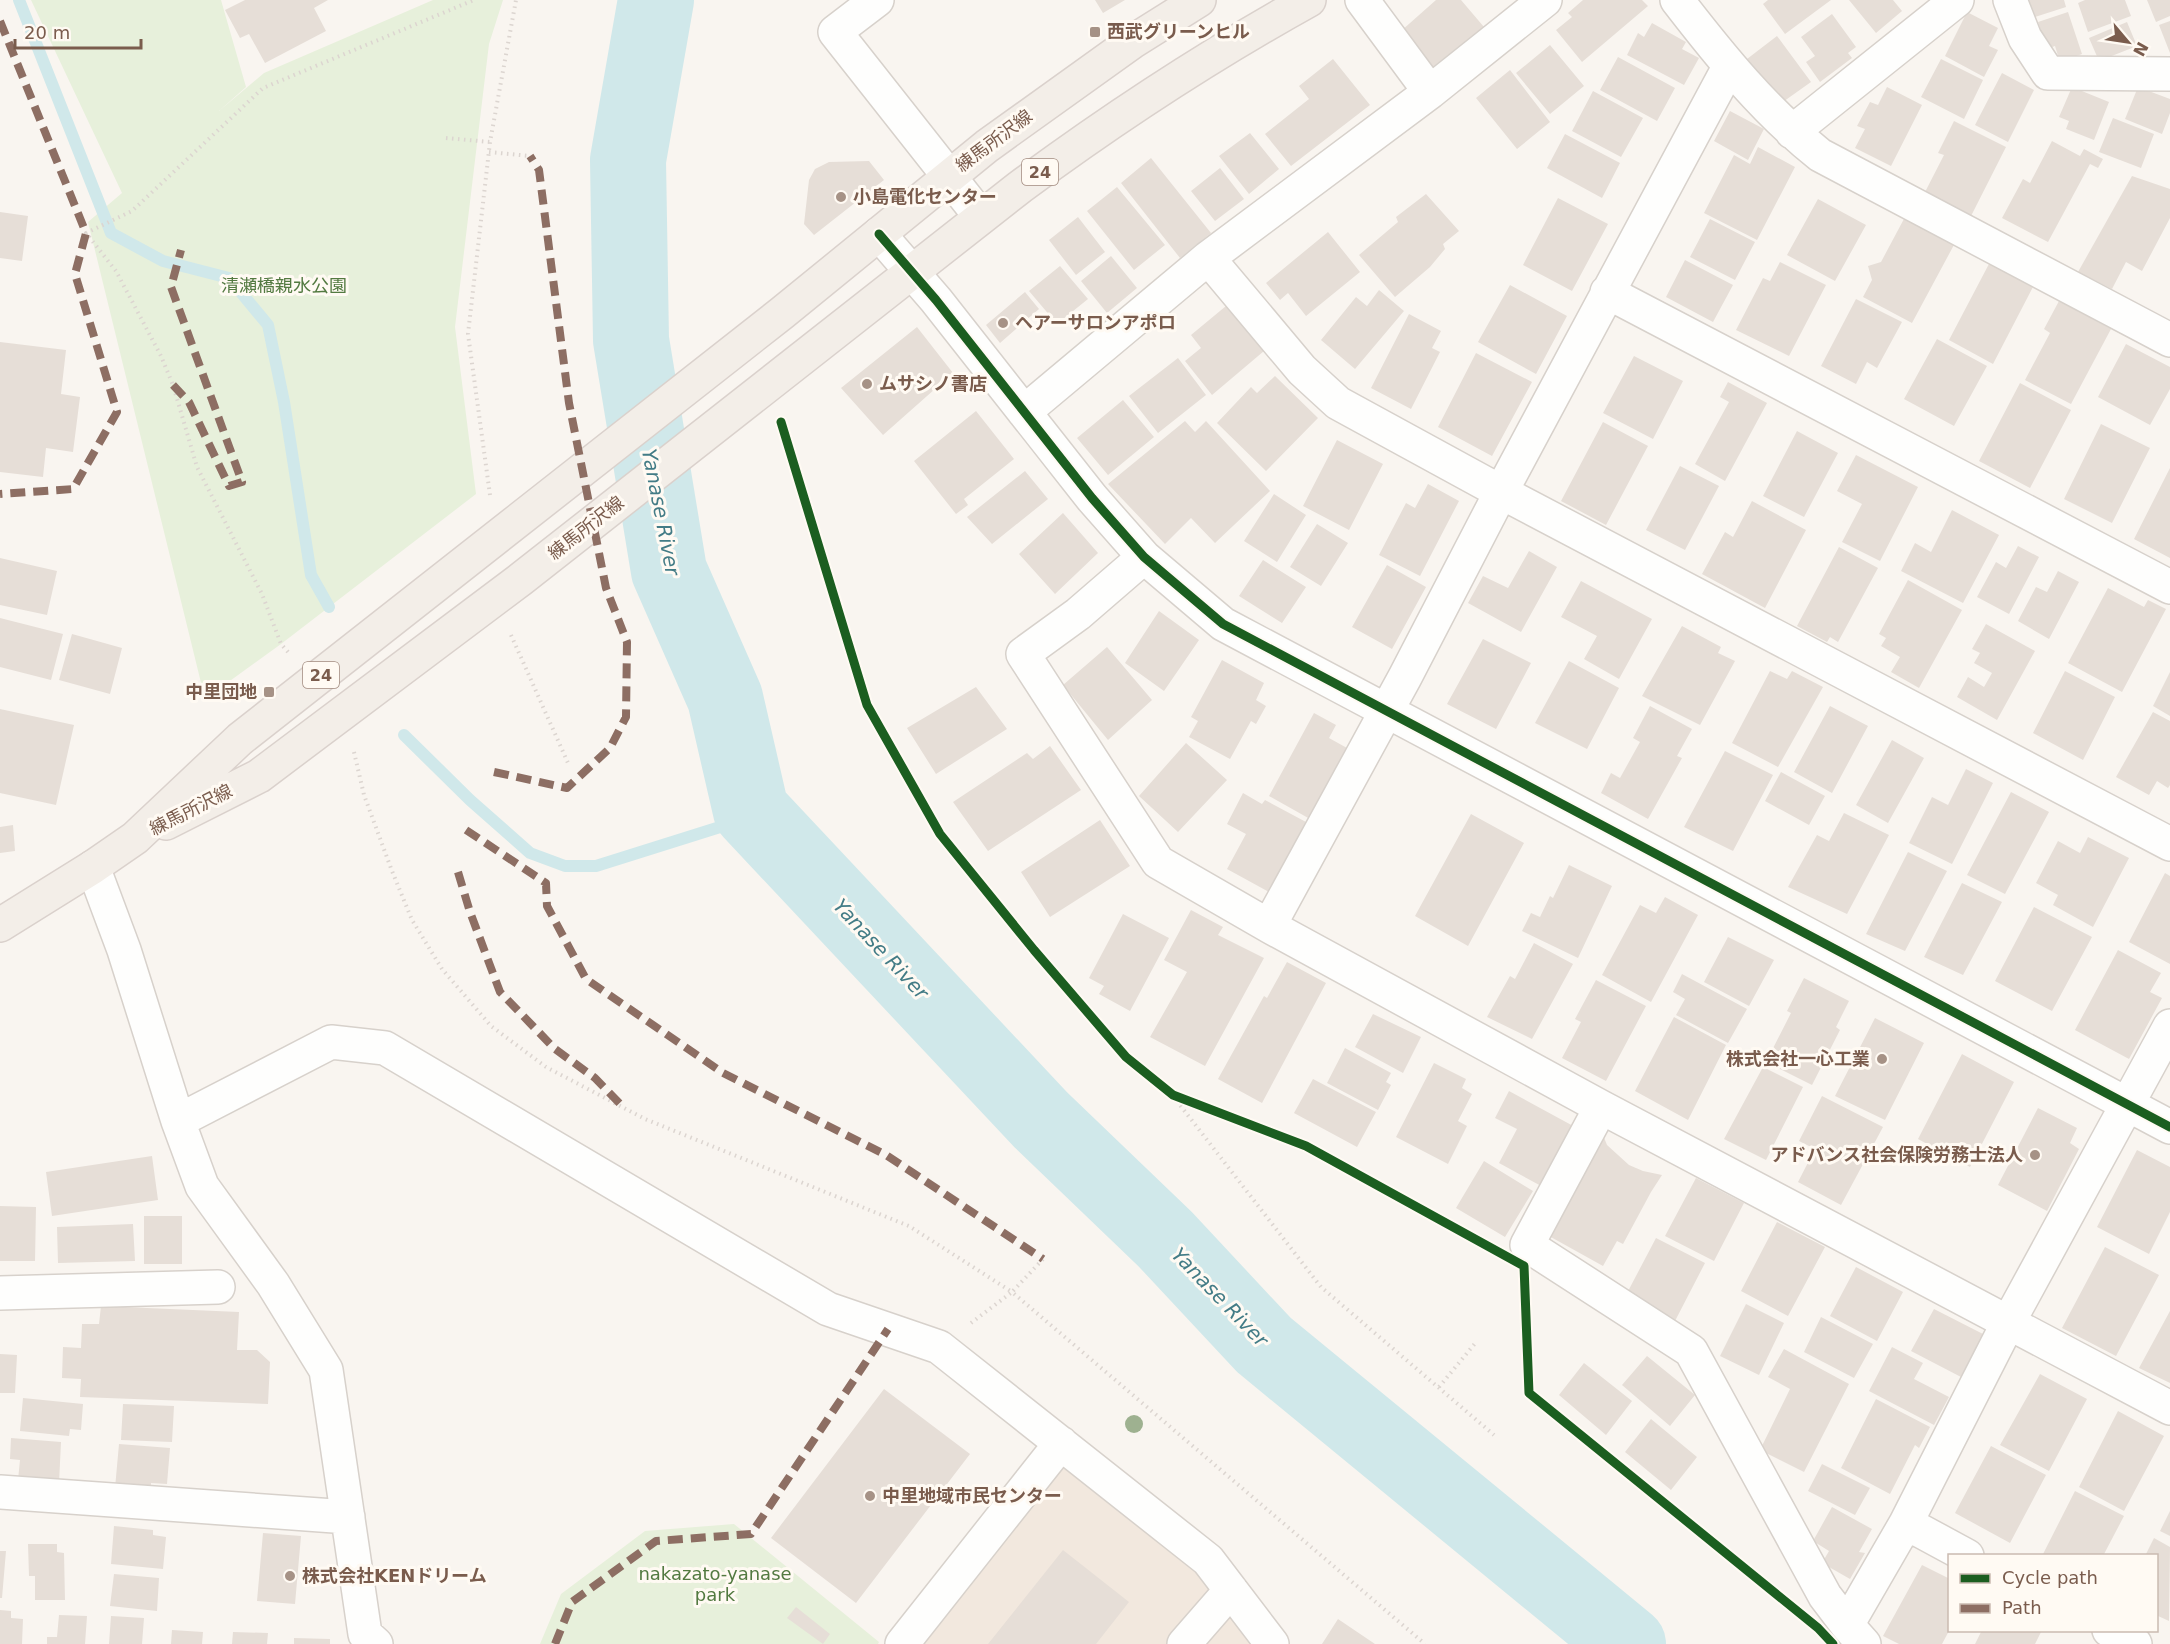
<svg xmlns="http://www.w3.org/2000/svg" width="2170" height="1644" font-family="'DejaVu Sans','Noto Sans JP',sans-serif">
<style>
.residential{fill:#f2e8de}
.green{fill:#e7f0db}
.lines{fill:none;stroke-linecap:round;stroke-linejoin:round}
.stream{stroke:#d0e8ea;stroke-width:12}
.river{stroke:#d0e8ea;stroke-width:76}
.building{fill:#e6ded7}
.minor-casing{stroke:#d7d1cb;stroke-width:36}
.major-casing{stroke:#dad1cc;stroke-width:36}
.path{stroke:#dcd5d0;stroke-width:4;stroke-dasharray:1.5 4.5;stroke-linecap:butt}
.minor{stroke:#fefefd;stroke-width:33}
.major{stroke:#f3eee8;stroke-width:33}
.quiet{stroke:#8d6e63;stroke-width:8;stroke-dasharray:15 8;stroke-linecap:butt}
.cycleway-casing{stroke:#fffaf3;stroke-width:13}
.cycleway{stroke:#1b5e20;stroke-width:9}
.tree{fill:#9eb190}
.poi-dot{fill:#a69286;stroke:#fffaf3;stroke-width:2}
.labels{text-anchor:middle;stroke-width:6;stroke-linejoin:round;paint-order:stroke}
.shield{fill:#fffaf3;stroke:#a28b7f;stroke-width:1.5}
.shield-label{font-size:16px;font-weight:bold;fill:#7a5c4d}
.poi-label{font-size:18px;font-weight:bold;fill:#7a5c4d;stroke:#fffaf3;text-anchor:start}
.street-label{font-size:18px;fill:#7a5c4d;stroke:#fffaf3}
.park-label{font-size:18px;fill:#537a41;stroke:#fffaf3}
.water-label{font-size:20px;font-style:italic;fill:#437c86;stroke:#fffaf3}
</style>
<rect width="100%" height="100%" fill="#f9f5f0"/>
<!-- residential -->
<path class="residential" d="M1063,1459L1199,1568L1257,1644H918Z"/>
<!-- green -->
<path class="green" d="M31,0H221L246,87L219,111L264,73L433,0H503L489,44L455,327L476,494L281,644L205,699L88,222L122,193Z
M734,1524L879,1642L878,1644H540L561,1594L645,1531Z"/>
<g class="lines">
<!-- stream -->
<path class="stream" d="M19,0L111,233L163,261L229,278L268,325L284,402L311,575L329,607
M404,735L470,800L530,853L565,866H596L755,816"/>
<!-- river -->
<path class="river" d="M656,0L628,160L631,340L669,571L725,698L751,811L1041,1120L1165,1239L1264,1345L1628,1644"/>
</g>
<!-- building -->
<path class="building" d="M245,0H328L314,8L326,31L265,63L249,34L240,38L225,10Z
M1095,0H1125L1103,13Z
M1436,0H1461L1484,27L1433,70L1401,31Z
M1583,0H1642L1648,6L1582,62L1556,30L1572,17L1568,13Z
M1768,0H1831L1785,34L1763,4Z
M1849,0H1893L1902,11L1876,33Z
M2029,0H2064L2066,7L2035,17Z
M2085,0H2125L2131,16L2088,32L2078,3Z
M2147,0H2170V16L2156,22Z
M1967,12L1998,28L1989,46L1998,50L1984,77L1945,56Z
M2068,12L2082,54L2060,62L2055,46L2047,49L2038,22Z
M1832,14L1856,47L1848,53L1852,58L1820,82L1806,62L1815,56L1801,37Z
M2170,21V53L2159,25Z
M2127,22L2137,46L2099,61L2089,38Z
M1652,23L1686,42L1682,49L1699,58L1684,85L1627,55L1638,33L1644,37Z
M1777,36L1811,82L1780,104L1747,59Z
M1550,45L1584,86L1550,114L1516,73Z
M1618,57L1675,88L1657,121L1600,90Z
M1333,59L1370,105L1291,166L1265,134L1309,99L1299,86Z
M1941,59L1983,80L1964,119L1921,97Z
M1510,70L1550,122L1517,149L1476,98Z
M2002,73L2034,90L2008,142L1975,125Z
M1887,87L1922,105L1891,166L1855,148L1865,129L1857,126L1870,102L1878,105Z
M2072,87L2109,102L2094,140L2066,129L2069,121L2059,117Z
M2138,87L2170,99V113L2162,134L2125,119Z
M1593,91L1643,118L1621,157L1572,131Z
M1730,111L1764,129L1748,160L1714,141Z
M2113,118L2154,134L2141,168L2099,152Z
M1954,121L2006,147L1970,218L1924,194L1944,155L1938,153Z
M1250,133L1279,169L1249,194L1219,156Z
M1565,134L1620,163L1602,198L1547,168Z
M2052,141L2080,156L2084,149L2103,159L2098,168L2090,164L2048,242L2002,218L2023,179L2030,183Z
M1758,147L1795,167L1757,240L1704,213L1734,155L1750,164Z
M1151,158L1211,233L1180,258L1121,183Z
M869,161L884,180L814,235L804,224L809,180L815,169L829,162Z
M1220,168L1244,199L1215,221L1191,191Z
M2132,176L2170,189V218L2142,271L2126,262L2112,289L2078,272Z
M1117,187L1165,245L1134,270L1087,211Z
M1426,194L1459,231L1443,244L1445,249L1430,267L1395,297L1359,255L1398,222L1396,217Z
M1558,198L1608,224L1572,291L1523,265Z
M1818,199L1866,225L1835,281L1787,255Z
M0,212L28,216L22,261L0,258Z
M1078,217L1105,252L1076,275L1049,240Z
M1905,217L1955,243L1912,323L1863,297L1872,280L1868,266L1881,262Z
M1710,219L1755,242L1735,280L1690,257Z
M1328,232L1360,272L1306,316L1288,293L1280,300L1266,283Z
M1111,256L1137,288L1107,313L1081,281Z
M1685,260L1733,285L1713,322L1666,297Z
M1780,262L1826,285L1789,356L1736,330L1763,278L1770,281Z
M1990,262L2034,285L1993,364L1949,340Z
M1060,266L1088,299L1057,324L1029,291Z
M1510,285L1567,316L1536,374L1478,342Z
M1379,290L1404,311L1355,369L1321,340L1356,297L1367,306Z
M1025,292L1039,309L1000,343L986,325Z
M1856,299L1902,322L1877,368L1867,362L1856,384L1821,366Z
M2059,301L2111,329L2071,404L2025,380L2050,333L2044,329Z
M1226,306L1264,351L1212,395L1185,361L1201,348L1191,335Z
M1409,314L1441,331L1432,348L1440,352L1411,409L1371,388Z
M917,327L953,373L883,435L841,388Z
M1937,339L1987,366L1954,426L1904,399Z
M0,342L66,350L61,394L80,397L73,452L46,448L43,477L0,472Z
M2126,344L2170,367V389L2150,425L2098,397Z
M1476,353L1532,382L1492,456L1438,427Z
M1634,356L1683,381L1653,439L1603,413Z
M1178,358L1206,395L1158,433L1129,396Z
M1275,376L1318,418L1266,471L1217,423L1251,387L1257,393Z
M1728,382L1767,403L1725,481L1695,464L1729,402L1720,397Z
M2020,383L2071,410L2030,488L1979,461Z
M1123,400L1154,437L1108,475L1077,438Z
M976,411L1014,459L964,499L968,505L956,514L914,461Z
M1185,421L1195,432L1206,421L1270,491L1215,543L1191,518L1165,544L1108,484Z
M1603,422L1648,446L1606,525L1561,501Z
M2101,424L2150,448L2112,523L2064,499Z
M1797,431L1838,453L1804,517L1763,496Z
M1337,440L1383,464L1349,530L1303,506Z
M1856,455L1918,487L1880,561L1842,542L1862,504L1837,491Z
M1680,466L1719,486L1685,550L1646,530Z
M2170,468V558L2134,539Z
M1025,471L1048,499L992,544L967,517Z
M1428,484L1459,501L1420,576L1379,555L1406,503L1415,508Z
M1274,494L1306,515L1277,562L1244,541Z
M1752,501L1806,530L1765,608L1702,574L1725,532L1733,537Z
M1952,510L1999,535L1963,603L1901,571L1915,543L1931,552Z
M1063,513L1098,553L1055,594L1019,554Z
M1317,524L1348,543L1321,586L1290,567Z
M2018,546L2039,557L2009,614L1977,597L1996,562L2006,568Z
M1839,547L1878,568L1838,642L1830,637L1827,642L1797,626Z
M1529,551L1557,567L1521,632L1468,603L1483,576L1508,588Z
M0,558L57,571L47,615L0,605Z
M1263,560L1306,587L1282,623L1239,596Z
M1387,565L1426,587L1392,649L1352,627Z
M2058,571L2079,582L2049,639L2018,621L2036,587L2047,592Z
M1908,580L1962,610L1919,688L1891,672L1900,657L1881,646L1886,638L1879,634Z
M1581,581L1652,619L1619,679L1584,659L1597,636L1561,617Z
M2108,588L2144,607L2148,600L2166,609L2122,692L2068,663Z
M1159,611L1199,640L1164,691L1125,663Z
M0,618L63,634L51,680L0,667Z
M1986,624L2035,651L1997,720L1957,697L1968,677L1984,687L1992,673L1974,663L1980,653L1972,649Z
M1682,626L1721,647L1718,653L1735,661L1700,725L1642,696Z
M72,634L122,648L110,694L59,680Z
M1483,639L1531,663L1496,729L1447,704Z
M1107,647L1152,700L1108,740L1063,685Z
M1222,660L1264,683L1256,700L1266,706L1256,724L1251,721L1230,759L1189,737L1198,721L1191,717Z
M1569,661L1619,688L1587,749L1535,723Z
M1770,671L1787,679L1792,671L1823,687L1778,767L1732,743Z
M2065,671L2115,697L2083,760L2033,733Z
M2170,672V716L2153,706Z
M976,687L1007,729L936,774L907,728Z
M1650,706L1692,729L1677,756L1682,758L1648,819L1601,793L1611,773L1620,778L1640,742L1633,738Z
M1830,706L1868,726L1832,793L1794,772Z
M0,709L74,725L56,805L0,793Z
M2153,712L2170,721V785L2168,788L2157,781L2149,795L2116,777Z
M1314,713L1336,725L1329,738L1347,748L1310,819L1269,796Z
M1892,740L1924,758L1888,823L1856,805Z
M1186,743L1227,780L1178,832L1139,796Z
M1050,746L1081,790L988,851L953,802L1027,753L1033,759Z
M1725,751L1773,775L1733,851L1684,827Z
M1966,769L1993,783L1952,864L1909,843L1932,797L1948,805Z
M1781,772L1825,796L1809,825L1765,801Z
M2011,792L2049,812L2005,894L1967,875Z
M1243,793L1262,804L1265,800L1306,822L1269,892L1227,869L1246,834L1227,824Z
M1844,813L1889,835L1847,914L1788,887L1817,835L1829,841Z
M1471,814L1524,843L1468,946L1415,916Z
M1100,820L1130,866L1050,917L1021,872Z
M13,825L15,851L0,853V827Z
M2088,837L2129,858L2093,927L2053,905L2058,895L2036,883L2058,841L2080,853Z
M1908,852L1947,871L1905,951L1866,934Z
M1569,865L1612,886L1578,958L1522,931L1531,913L1540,917L1550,896L1553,898Z
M2165,873L2170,876V964L2129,942Z
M1962,883L2002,902L1963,975L1924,957Z
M1665,897L1698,915L1651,1002L1602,975L1640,905L1656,913Z
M2034,907L2092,937L2052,1011L1995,981Z
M1191,910L1223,927L1218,935L1264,958L1205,1066L1150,1037L1187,972L1164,960Z
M1123,914L1169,938L1130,1011L1099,994L1104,986L1089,978Z
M1728,937L1774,960L1749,1006L1704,982Z
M1534,943L1573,964L1532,1039L1487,1017L1510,976L1515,979Z
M2118,950L2161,973L2150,992L2162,998L2129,1059L2075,1030Z
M1287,962L1326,983L1262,1103L1218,1079L1264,996L1267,998Z
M1682,974L1747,1009L1728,1043L1676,1015L1685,999L1673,992Z
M1804,978L1849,1001L1836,1027L1840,1030L1812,1085L1766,1062L1791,1013L1787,1011Z
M1596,980L1646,1006L1606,1081L1562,1058L1581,1022L1575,1019Z
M1373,1014L1421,1037L1403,1073L1355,1047Z
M1674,1017L1726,1045L1688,1120L1635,1091Z
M1875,1018L1924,1043L1885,1120L1835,1096Z
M1345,1048L1391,1073L1386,1082L1391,1085L1378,1110L1327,1083Z
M1962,1054L2014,1082L1970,1167L1918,1139Z
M1434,1063L1466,1079L1462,1088L1472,1094L1458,1121L1467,1126L1448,1164L1396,1137Z
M1763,1067L1803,1087L1766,1160L1724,1139Z
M1313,1079L1376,1112L1357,1147L1294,1113Z
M1509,1091L1575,1127L1543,1187L1499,1163L1517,1129L1495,1118Z
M1822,1096L1883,1127L1841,1205L1798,1182L1815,1149L1799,1141Z
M2038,1108L2077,1128L2070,1143L2079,1149L2047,1211L1998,1185Z
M1603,1135L1607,1145L1629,1165L1643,1171L1662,1175L1651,1192L1623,1244L1617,1241L1603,1266L1549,1236Z
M2137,1150L2170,1167V1212L2149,1254L2097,1227Z
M152,1156L158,1200L52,1216L46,1172Z
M1484,1161L1533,1191L1505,1237L1456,1208Z
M1696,1178L1744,1203L1714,1261L1665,1236Z
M0,1206L36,1207L35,1261H0Z
M144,1216H182V1264H144Z
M1777,1222L1825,1247L1788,1316L1741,1291Z
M133,1224L135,1261L58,1263L57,1227Z
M1656,1238L1705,1263L1675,1321L1626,1295Z
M2105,1247L2159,1275L2116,1356L2062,1328Z
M1856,1267L1903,1292L1877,1341L1830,1316Z
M1746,1304L1784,1323L1759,1375L1720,1356Z
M101,1306L239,1312L237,1350H257L270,1362L268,1404L80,1397L81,1379L62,1378L63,1347L81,1348L82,1324H99Z
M1934,1309L1983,1334L1961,1377L1911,1351Z
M2170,1311V1383L2139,1368Z
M1821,1317L1873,1344L1854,1378L1804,1352Z
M1892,1347L1923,1363L1914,1379L1949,1397L1934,1425L1869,1391Z
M1784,1349L1849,1384L1804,1472L1760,1450L1790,1389L1768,1377Z
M0,1354L17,1355L15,1393H0Z
M1647,1356L1695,1395L1670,1426L1622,1385Z
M1584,1363L1632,1401L1606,1435L1559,1395Z
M2040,1374L2087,1399L2049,1471L2000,1445Z
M884,1389L970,1454L856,1603L771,1538Z
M23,1398L83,1404L81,1430L70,1429L69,1436L20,1431Z
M1876,1399L1930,1427L1919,1448L1915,1445L1890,1494L1841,1468Z
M123,1404L174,1406L172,1442L121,1440Z
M2118,1411L2164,1436L2124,1511L2079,1487Z
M1651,1419L1697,1457L1671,1490L1625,1452Z
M11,1438L61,1442L59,1483L18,1480L20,1460L10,1459Z
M119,1444L170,1448L167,1484L151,1483V1491L115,1488Z
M1991,1446L2046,1475L2010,1543L1955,1513Z
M1822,1464L1870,1488L1855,1515L1808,1491Z
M2075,1491L2124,1516L2103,1556H2042Z
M1832,1507L1872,1529L1859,1552L1865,1553L1850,1579L1822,1563L1829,1551L1813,1541Z
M2170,1511V1536L2160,1531Z
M114,1526L153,1530V1535L166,1537L163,1569L111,1564Z
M263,1533L301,1536L295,1604L257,1601Z
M2154,1538L2170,1547L2169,1621L2156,1615V1556H2145Z
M28,1544H57V1552L64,1553L65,1600H35V1576H29Z
M1063,1550L1129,1602L1096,1644H988Z
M0,1551H6L2,1598H0Z
M1922,1565L1950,1579V1629L1942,1644H1899L1883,1636Z
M114,1574L159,1578L157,1611L110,1606Z
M796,1607L830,1634L823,1644L787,1618Z
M0,1610L11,1611V1618L23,1619L22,1644H0Z
M59,1615L87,1616L85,1644H47V1637H57Z
M111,1616L144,1618L142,1644H109Z
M1338,1619L1375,1644H1322Z
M172,1630L203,1632L202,1644H171Z
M1982,1630H2042L2035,1644H1975Z
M233,1632L268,1633L267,1644H232Z
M294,1638L330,1639V1644H294Z"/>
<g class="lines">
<defs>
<path id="minor" d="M877,0L835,32L981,217
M1362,0L1430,92
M1677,0C1721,57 1764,110 1820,155L2170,340
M2010,0L2025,38L2048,73L2170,74
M1792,132L1957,0
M879,234L936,300L1092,498L1144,557L1223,624L2170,1127
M1208,258L1302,370L1338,403L1501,492L2170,844
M1607,292L2170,587
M1024,412L1208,258L1430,92L1545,0
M1144,557L1078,614L1023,654L1158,862L1269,926L1601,1107L2170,1408
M93,867L124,950L178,1121L202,1186L273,1284L326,1370L365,1634L376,1644
M1269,926L1405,677L1501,492L1729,67
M1601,1107L1527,1245L1691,1351L1825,1596L1847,1625
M178,1121L331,1042L385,1048L828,1309L939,1347L1208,1560L1272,1644
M0,1293L218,1287
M0,1492L348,1517
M1967,1556L1906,1523L2008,1323L2170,1026
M2109,1630L2135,1644
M902,1644L1061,1443
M1184,1644L1231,1590
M1864,1644L1847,1625L1906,1523"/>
<path id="major" d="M166,823L259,776L521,579L1020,187C1112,119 1208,56 1309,0
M0,925L93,867L135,838L240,739L782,313L987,146L1132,42L1199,0"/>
</defs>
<!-- minor casing -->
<use href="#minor" class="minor-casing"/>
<!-- major casing -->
<use href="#major" class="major-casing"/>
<!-- path -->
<path class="path" d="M446,138L490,142
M489,152L530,156
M782,424L867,705L940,834L1034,950L1126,1057L1173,1095L1306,1146L1489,1247
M490,495L468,334L490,142L516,0
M511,635L568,763
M288,652L281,644L262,594L197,467L173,385L161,356L116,271L86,233L132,211L263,88L474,0
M354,752L364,795L392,871L412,920L442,969L491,1026L546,1067L645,1119L909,1226L1012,1292L1043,1259
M1173,1096L1321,1287L1494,1435
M1525,1290L1529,1393L1778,1596
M971,1323L1012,1292L1425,1644
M1439,1387L1477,1341"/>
<!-- minor -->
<use href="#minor" class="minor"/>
<!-- major -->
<use href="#major" class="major"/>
<!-- quiet -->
<path class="quiet" d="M0,21L86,233L75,274L117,412L73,489L0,494
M173,385L189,402L229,486L242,482L171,287L181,250
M494,772L567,788L610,748L626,717L627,642L606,588L569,403L539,170L530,156
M466,830L546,883L547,906L586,979L723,1073L886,1155L1043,1259
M458,872L470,912L500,992L555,1049L595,1078L624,1108
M555,1644L572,1602L656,1541L751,1534L888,1329"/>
<defs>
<path id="cycleway" d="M879,234L936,300L1092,498L1144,557L1223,624L2170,1127
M781,422L867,705L940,834L1034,950L1126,1057L1173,1095L1306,1146L1524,1266L1529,1393L1818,1628L1833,1644"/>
</defs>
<!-- cycleway casing -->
<use href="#cycleway" class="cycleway-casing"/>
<!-- cycleway -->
<use href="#cycleway" class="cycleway"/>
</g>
<!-- trees -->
<circle class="tree" cx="1134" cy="1424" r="9"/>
<!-- markers -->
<g class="poi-dot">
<rect x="1089" y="26" width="12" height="12" rx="3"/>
<circle cx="841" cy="197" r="6"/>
<circle cx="1003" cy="323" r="6"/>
<circle cx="867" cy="384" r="6"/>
<rect x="263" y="686" width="12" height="12" rx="3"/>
<circle cx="1882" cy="1059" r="6"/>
<circle cx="2035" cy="1155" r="6"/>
<circle cx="870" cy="1496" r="6"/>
<circle cx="290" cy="1576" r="6"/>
</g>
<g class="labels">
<!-- shield labels -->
<g class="shield">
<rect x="1022" y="159" width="36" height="26" rx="4.5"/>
<rect x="303" y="662" width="36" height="26" rx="4.5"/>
</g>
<g class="shield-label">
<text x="1040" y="178">24</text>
<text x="321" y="681">24</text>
</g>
<!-- poi labels -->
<g class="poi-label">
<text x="1107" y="38">西武グリーンヒル</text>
<text x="853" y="203">小島電化センター</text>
<text x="1015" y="329">ヘアーサロンアポロ</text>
<text x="879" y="390">ムサシノ書店</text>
<text x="257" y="698" text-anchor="end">中里団地</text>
<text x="1870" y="1065" text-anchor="end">株式会社一心工業</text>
<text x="2023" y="1161" text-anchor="end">アドバンス社会保険労務士法人</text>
<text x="882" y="1502">中里地域市民センター</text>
<text x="302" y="1582">株式会社KENドリーム</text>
</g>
<!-- street labels -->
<g class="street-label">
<text transform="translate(994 141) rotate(-37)" y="6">練馬所沢線</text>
<text transform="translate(586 528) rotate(-38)" y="6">練馬所沢線</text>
<text transform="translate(191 810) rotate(-27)" y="6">練馬所沢線</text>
</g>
<!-- park labels -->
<g class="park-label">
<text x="284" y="292">清瀬橋親水公園</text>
<text x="715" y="1580">nakazato-yanase<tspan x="715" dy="21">park</tspan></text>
</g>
<!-- water labels -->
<g class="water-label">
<text transform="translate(661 512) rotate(79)" y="7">Yanase River</text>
<text transform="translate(881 949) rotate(47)" y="7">Yanase River</text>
<text transform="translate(1220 1297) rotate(46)" y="7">Yanase River</text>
</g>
</g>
<!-- legend -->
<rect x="1948" y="1554" width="210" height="78" fill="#fffaf3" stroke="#cabbb1" stroke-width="1.5"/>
<rect x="1960" y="1574" width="30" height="9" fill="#1b5e20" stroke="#cabbb1" stroke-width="1.5"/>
<text x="2002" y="1584" font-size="18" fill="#7a5c4d">Cycle path</text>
<rect x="1960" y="1604" width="30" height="9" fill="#8d6e63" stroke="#cabbb1" stroke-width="1.5"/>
<text x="2002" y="1614" font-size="18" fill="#7a5c4d">Path</text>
<!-- north arrow -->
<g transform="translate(2128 42) rotate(119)" stroke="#fffaf3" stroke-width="4.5" paint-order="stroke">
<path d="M0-4.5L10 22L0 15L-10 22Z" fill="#7a5c4d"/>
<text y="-9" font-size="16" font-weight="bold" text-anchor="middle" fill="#7a5c4d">N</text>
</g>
<!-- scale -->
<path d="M15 39v9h126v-9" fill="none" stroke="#7a5c4d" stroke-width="3"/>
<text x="24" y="39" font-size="18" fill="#7a5c4d" stroke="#fffaf3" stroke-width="4.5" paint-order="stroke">20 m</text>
</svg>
